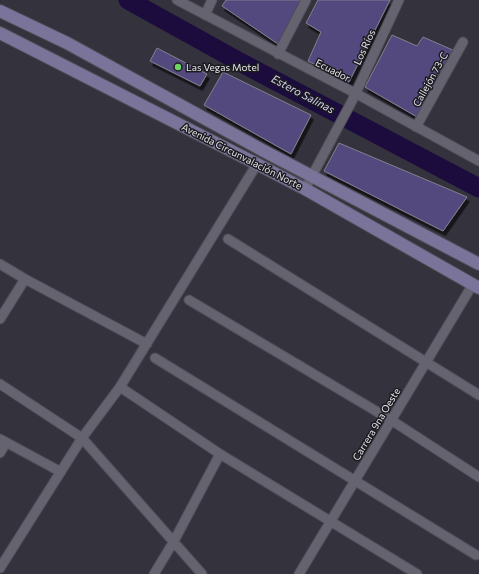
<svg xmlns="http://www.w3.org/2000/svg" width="479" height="574" font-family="Commissioner,sans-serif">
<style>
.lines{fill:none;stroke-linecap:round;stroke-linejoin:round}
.river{stroke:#1c0c3e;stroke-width:19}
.building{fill:#53487f;stroke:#82808d;filter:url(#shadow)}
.street-casing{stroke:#4f4e57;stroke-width:11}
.secondary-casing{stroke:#4f4e57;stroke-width:14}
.street{stroke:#64636f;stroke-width:9}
.secondary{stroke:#7a739a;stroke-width:12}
.poi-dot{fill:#6dd361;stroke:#1b1b1f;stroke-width:1.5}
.labels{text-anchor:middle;stroke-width:3;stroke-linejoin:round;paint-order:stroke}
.street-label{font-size:10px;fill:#e4e3ea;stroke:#1b1b1f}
.poi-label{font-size:10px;fill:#e4e3ea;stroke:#1b1b1f;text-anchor:start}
.water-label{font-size:11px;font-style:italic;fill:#d6d1f4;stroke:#1b1b1f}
</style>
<defs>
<filter id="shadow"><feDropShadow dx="2.5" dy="4.5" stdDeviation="0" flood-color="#0009"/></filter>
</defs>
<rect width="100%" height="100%" fill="#34323d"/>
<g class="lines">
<!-- river -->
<path class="river" d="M128,0L238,61L479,188"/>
</g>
<!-- building -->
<path class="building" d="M226,0H302L278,44L222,6Z
M318,0H390L349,82L308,61L321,32L306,23Z
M392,35L417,46L423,37L455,51L419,118L365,87Z
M157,48L207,74L200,86L150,61Z
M223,72L311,115L291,154L204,105Z
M339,143L467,197L443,231L324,171Z"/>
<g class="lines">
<defs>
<path id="street" d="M177,0L355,93L479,161
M205,15L212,0
M278,54L306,0
M416,127L463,42
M305,189L352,101L399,0
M228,239L479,395
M0,264L25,279L147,344
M189,300L391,420L479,477
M0,319L25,279
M155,358L476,555
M0,384L82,438L202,574
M120,387L220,454L417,574
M0,439L61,472
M0,453L6,443
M0,568L82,438L120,387L257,164
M154,574L174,541L220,454
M299,574L473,284"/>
<path id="secondary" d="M0,11L67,43L262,150L479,264
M0,33L257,164L305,189L479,288"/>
</defs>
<!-- street casing -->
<use href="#street" class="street-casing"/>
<!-- secondary casing -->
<use href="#secondary" class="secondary-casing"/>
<!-- street -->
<use href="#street" class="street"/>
<!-- secondary -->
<use href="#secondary" class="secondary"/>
</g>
<!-- markers -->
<circle class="poi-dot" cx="178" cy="67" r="4"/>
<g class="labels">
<!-- street labels -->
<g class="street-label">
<text transform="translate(364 47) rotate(-65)" y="4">Los Ríos</text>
<text transform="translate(333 70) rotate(27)" y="4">Ecuador</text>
<text transform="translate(430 79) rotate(-61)" y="4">Callejón 73-C</text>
<text transform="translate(242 156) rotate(27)" y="4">Avenida Circunvalación Norte</text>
<text transform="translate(376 424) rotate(-59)" y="4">Carrera 9na Oeste</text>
</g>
<!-- poi labels -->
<g class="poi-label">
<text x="186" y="71">Las Vegas Motel</text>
</g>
<!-- water labels -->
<g class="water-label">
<text transform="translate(303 94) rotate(28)" y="4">Estero Salinas</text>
</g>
</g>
</svg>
